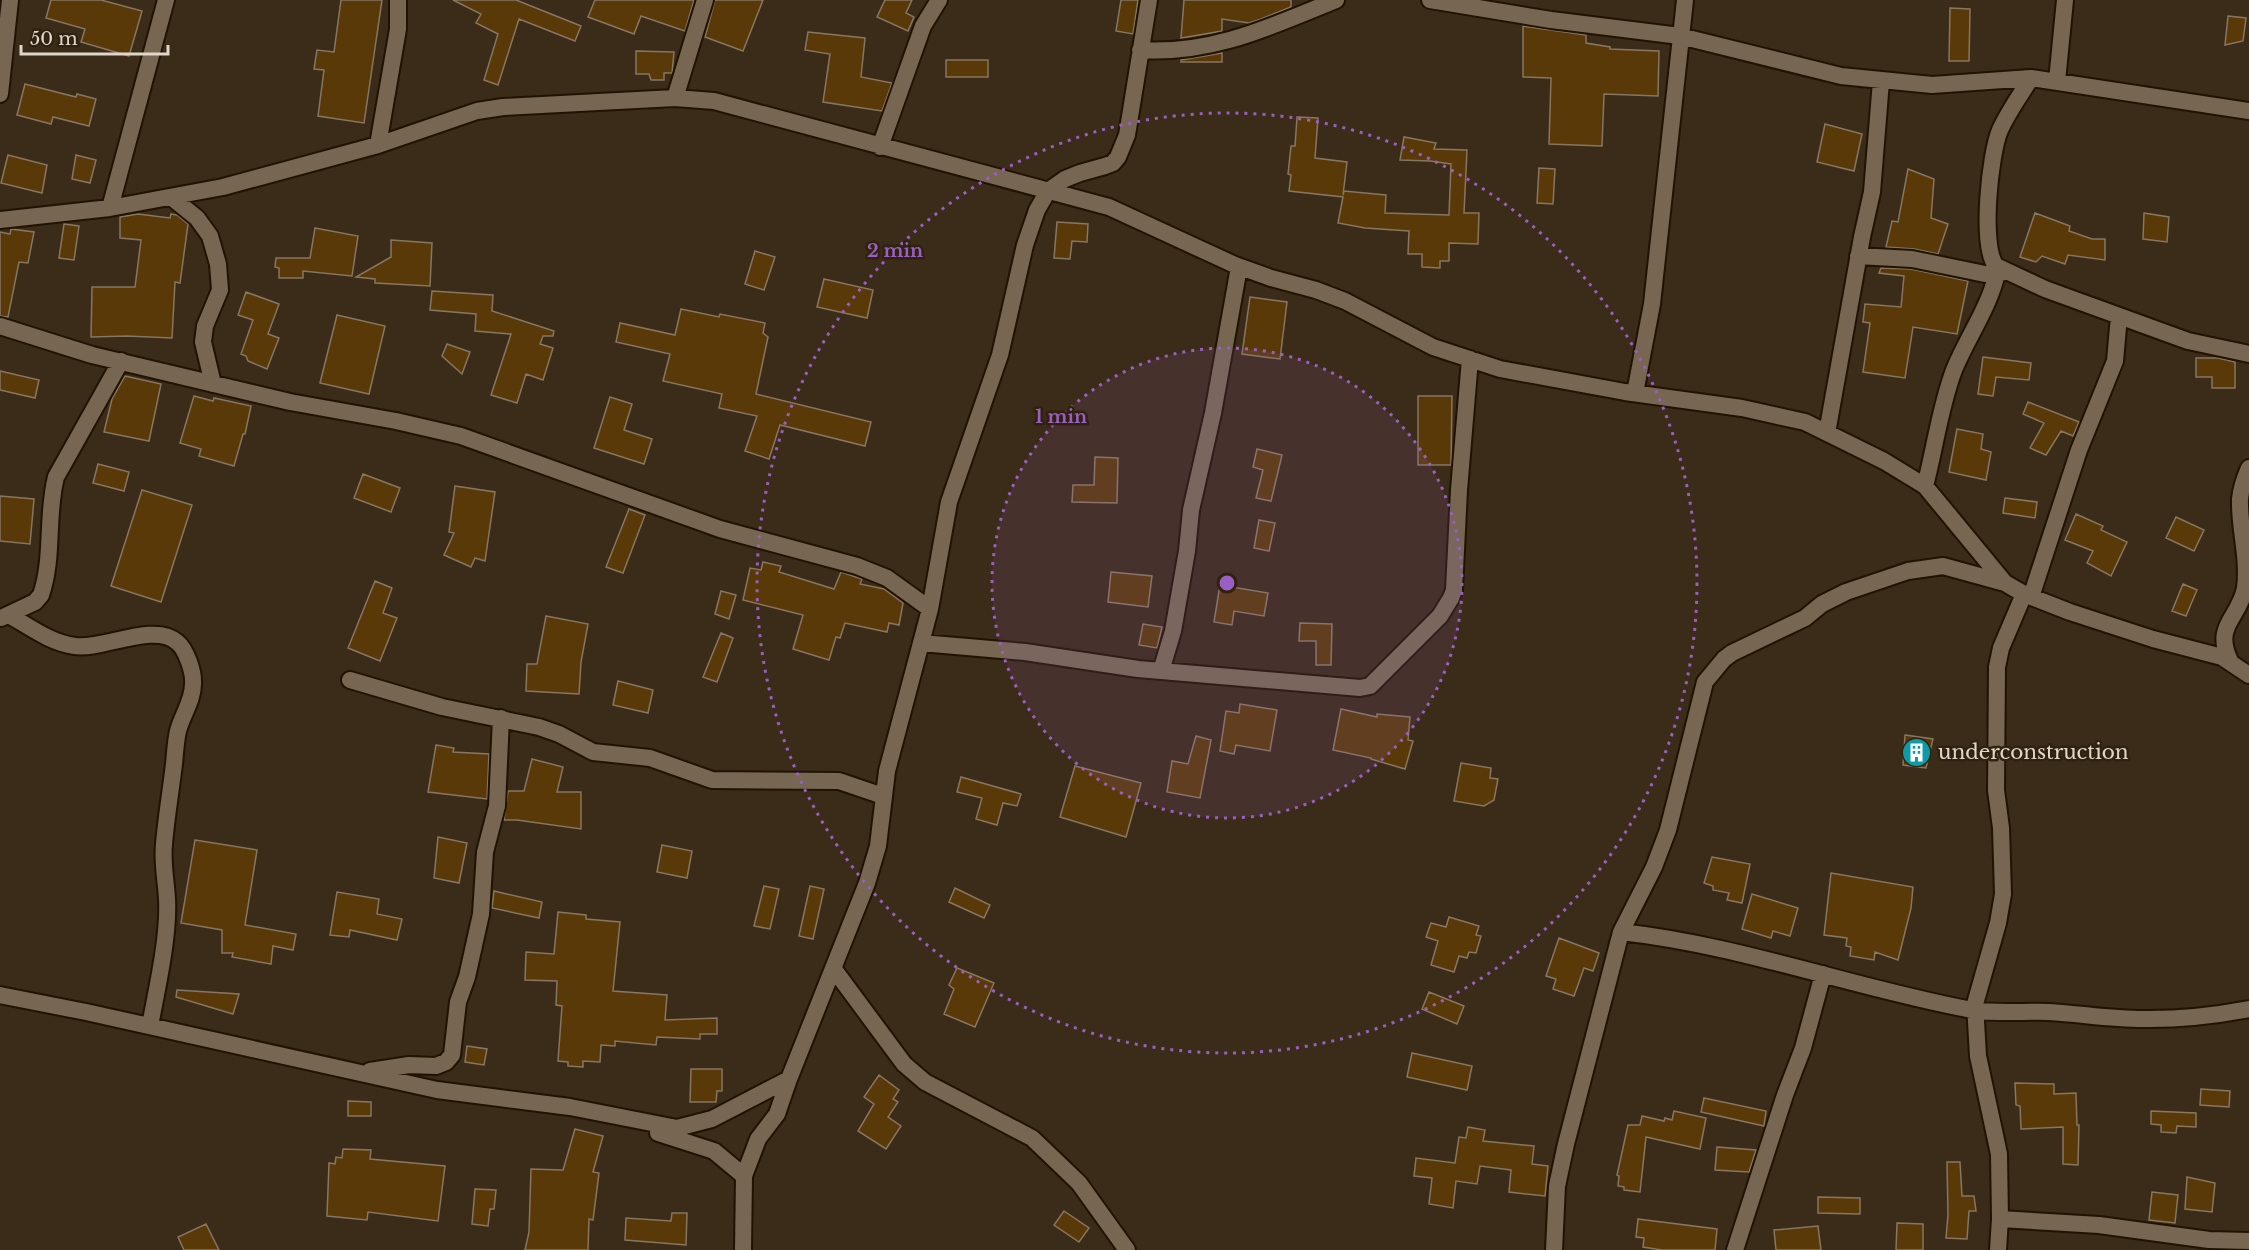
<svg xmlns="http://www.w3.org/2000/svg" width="2249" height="1250" font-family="'Libre Baskerville',serif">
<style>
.building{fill:#593908;stroke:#877661;stroke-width:1.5}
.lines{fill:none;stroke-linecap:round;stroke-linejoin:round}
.minor-casing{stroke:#211303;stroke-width:20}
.minor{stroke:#776651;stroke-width:16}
.ring{fill:none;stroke:#995fc2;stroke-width:3;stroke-dasharray:3 6}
.labels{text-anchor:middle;stroke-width:5;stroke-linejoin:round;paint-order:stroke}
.poi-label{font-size:20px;fill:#e0d6ca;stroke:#30220f;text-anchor:start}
.centre{fill:#995fc2;stroke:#30220f;stroke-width:3}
.ring-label{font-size:18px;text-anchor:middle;font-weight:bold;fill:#995fc2;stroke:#30220f;stroke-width:5;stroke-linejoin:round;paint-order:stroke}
</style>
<rect width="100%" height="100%" fill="#3b2b19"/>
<!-- building -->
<path class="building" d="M51,0H101L142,11L129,56L81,42L85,29L46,18Z
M341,0H382L364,123L318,116L324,70L314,69L317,50L334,52Z
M453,0H516L581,26L575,41L519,19L498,85L484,80L498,34L476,23L481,14Z
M595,0H694L685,31L641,16L634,34L588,17Z
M715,0H763L743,51L705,37Z
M885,0H912L906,13L914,17L908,31L877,17Z
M1121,0H1138L1133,34L1116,31Z
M1184,0H1291V7L1261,19L1249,23L1222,19V31L1181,38Z
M1950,8L1970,9L1969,61H1949Z
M2228,16L2246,18L2243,41L2225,45Z
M1523,26L1586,35V43L1610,47V49L1659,51L1658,96L1604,94L1602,146L1549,144L1551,78L1523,77Z
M808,32L865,38L861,77L892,83L882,111L823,102L830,54L805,50Z
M636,51L674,52L672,73H664V80H651L649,74H636Z
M1222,53V62H1181V60Z
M946,60H988V77H946Z
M25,84L76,97L77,94L96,99L89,126L53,117L51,124L17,115Z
M1297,117L1318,118L1315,158L1347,162L1343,195L1344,191L1386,195L1385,213L1449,215L1451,164L1430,161L1400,160L1404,137L1436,143L1434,149L1467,150L1464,213H1479L1478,244L1449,243V261H1440V268L1422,267V254H1408L1409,231L1365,228L1338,223L1343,197L1289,191L1291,175L1288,174L1291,146H1295Z
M1825,124L1862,134L1854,171L1817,162Z
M8,155L47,165L42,193L1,183Z
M76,155L96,160L90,183L72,179Z
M1539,168L1555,169L1553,204L1537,203Z
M1908,169L1934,179L1931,218L1948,224L1938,254L1914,249L1886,247L1892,221L1898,222Z
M2035,213L2070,226L2069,231L2092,239H2105V260L2068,255L2065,264L2042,256L2036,262L2020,257Z
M2144,213L2169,217L2167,242L2143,239Z
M138,214L170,218L171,214L177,215L188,224L180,283L175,282L172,338L127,336L91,337L92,287H135L141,240L120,238V217Z
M1057,222L1088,224L1087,242L1072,241L1070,259L1054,258Z
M64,224L79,226L74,260L59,258Z
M315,228L358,236L352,276L303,271V278H279V268L275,267L276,258H310Z
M11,229L34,232L28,263L19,262L8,317L0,316V232L10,234Z
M391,240L432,243L430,286L375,283V279L356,277L391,257Z
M755,251L775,257L764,290L745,284Z
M1881,268L1911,269L1968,281L1957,334L1913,327L1905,378L1863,372L1870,323L1863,322L1865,304L1901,307L1904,276L1879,273Z
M824,279L873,290L867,318L817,307Z
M432,291L493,295L492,311L554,331L553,336H543L540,344L553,348L543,380L526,374L517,403L491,395L511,334L475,331L476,314L430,310Z
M246,292L279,304L268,334L279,338L267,369L248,361L246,356L241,354L253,320L238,315Z
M1250,297L1287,302L1280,359L1242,354Z
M681,309L719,317L720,314L765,323L763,333L768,337L756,394L871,422L865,446L780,425L769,459L745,451L757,416L719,408L722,394L663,381L670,354L616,342L620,323L675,335Z
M337,315L385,326L369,394L320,383Z
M447,344L470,352L462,374L442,356Z
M1983,357L2031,363L2029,380L1996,377L1993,396L1978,394Z
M2196,358H2218L2235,362V388H2212V377H2196Z
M0,371L39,380L35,398L0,390Z
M125,376L161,384L149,441L104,432L112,399Z
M194,396L213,401L214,398L251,406L245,434H243L234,466L199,456L201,449L180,443Z
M1418,396H1452L1451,465H1418Z
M610,397L632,404L624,430L652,439L644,464L594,448Z
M2028,402L2079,422L2073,436L2061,431L2046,455L2030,448L2044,423L2023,414Z
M1957,429L1983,434L1981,449L1991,452L1986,480L1949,472Z
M1257,449L1282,455L1271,501L1256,498L1263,470L1253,467Z
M1095,457L1118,458L1117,503L1072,502L1073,485H1094Z
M98,464L129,472L124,491L93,483Z
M363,474L400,488L391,512L354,498Z
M455,486L495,492L485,561L475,558L471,567L444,555L454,533L449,532Z
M142,490L192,505L161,602L111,586Z
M0,496L34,499L30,544L0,541Z
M2005,498L2037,502L2035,518L2003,513Z
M629,509L645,515L623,573L606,567Z
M2076,514L2103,526L2101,530L2127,542L2111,576L2087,563L2093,551L2065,540Z
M2176,517L2204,530L2194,551L2166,538Z
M1259,520L1275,523L1269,551L1254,548Z
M763,562L781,566L779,572L834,589L841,572L862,579L860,584L884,589L903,603L899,625L889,623L887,632L845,623L840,638L836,637L829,660L793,649L803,615L743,600L750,568L761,570Z
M1111,572L1152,576L1148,607L1108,602Z
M375,581L392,588L383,613L397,618L380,661L348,648Z
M2183,584L2197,590L2186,616L2172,611Z
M1220,585L1268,593L1264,616L1234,611L1232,625L1214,622Z
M721,591L736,595L729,619L715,614Z
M546,616L588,624L581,662L579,694L526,691L527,664H537Z
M1300,623L1332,624L1331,665H1316V641H1299Z
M1143,624L1162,627L1157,648L1139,645Z
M721,633L733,638L717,682L703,677Z
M618,681L653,690L648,713L613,705Z
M1240,704L1277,710L1270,751L1236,745L1234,754L1220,751L1226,711L1239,713Z
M1341,709L1377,717V714L1410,717L1408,740L1413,741L1405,769L1371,759V758L1333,750Z
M1905,735L1933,739L1926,768L1903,765Z
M1196,736L1211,740L1200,798L1167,792L1172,761L1188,764Z
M436,745L454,748L453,752L489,754L487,799L428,792Z
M532,759L563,767L557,792H581V829L517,820H504L508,791H524Z
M1461,763L1491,768L1490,778L1498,779L1494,800L1484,806L1454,801Z
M1075,766L1141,783L1126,837L1060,817Z
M961,777L1021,794L1017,806L1003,803L997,825L976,819L982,798L957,792Z
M438,837L467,843L459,883L434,878Z
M195,840L257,850L245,925L296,934L293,950L273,946L271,964L232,957L233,953H222V930L181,923Z
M662,845L692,851L687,878L657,872Z
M1712,857L1750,864L1742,903L1727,900L1729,893L1713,890V886L1704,883Z
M1831,873L1913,887L1911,908L1898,960L1875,952L1874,960L1850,956L1851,947L1846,946L1847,938L1824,935Z
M764,886L779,889L770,929L754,926Z
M810,886L824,889L813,939L799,936Z
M955,888L990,905L984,918L949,902Z
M494,891L542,902L539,918L492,908Z
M337,892L379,899L377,914L402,919L397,940L350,930L349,937L330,935Z
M1752,894L1798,908L1790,936L1773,931L1771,938L1742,929Z
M558,912L586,915V919L620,922L613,991L667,995L665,1020L717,1018V1034H700V1039L657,1037L656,1045L615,1041V1046L601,1045L600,1062L583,1061V1067L568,1066V1062L558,1061L562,1006L556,1005L557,981L525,980L526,952L554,954Z
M1449,917L1479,926L1476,935L1481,936L1476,953L1469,952L1467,958L1459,956L1454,972L1431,965L1438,941L1426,937L1431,923L1446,927Z
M1559,938L1599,953L1593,971L1584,968L1574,996L1553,989L1556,979L1546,976Z
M957,968L994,983L975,1027L944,1014L954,989L949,985Z
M177,990L239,994L233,1014L176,997Z
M1429,992L1464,1006L1457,1024L1422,1009Z
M467,1046L487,1049L484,1065L465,1062Z
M1412,1053L1472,1066L1467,1090L1407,1077Z
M691,1069H722V1091H717L716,1102H690Z
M879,1075L899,1090L893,1099L898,1102L888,1117L901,1126L886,1149L858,1131L874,1104L864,1097Z
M2015,1083L2054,1084V1094L2076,1093L2077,1125H2079L2078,1165L2063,1164V1127L2021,1129L2020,1106L2016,1105Z
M2201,1089L2230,1091L2229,1107L2200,1105Z
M1704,1098L1766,1111L1764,1126L1701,1112Z
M348,1101L371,1102V1116H348Z
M1674,1111L1706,1118L1700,1149L1646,1137L1640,1192L1624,1190V1187L1618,1186L1619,1176L1617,1175L1628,1125H1640L1642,1116L1664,1121L1665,1118L1672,1120Z
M2151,1111L2196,1113V1127L2177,1126L2176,1133L2161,1132V1125L2151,1124Z
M1468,1127L1485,1130L1483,1141L1534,1146L1532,1164L1548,1166L1545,1196L1509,1192L1511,1170L1480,1166L1477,1184L1456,1181L1453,1208L1429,1204L1432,1178L1414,1176L1416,1158L1455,1163L1459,1137L1466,1138Z
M575,1129L603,1136L593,1172L599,1173L593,1220L589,1219L588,1250H525L529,1232L531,1169L563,1170Z
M1717,1147L1756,1150L1749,1172L1715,1170Z
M343,1149L371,1150L370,1159L445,1166L438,1221L368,1212L367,1220L327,1216L329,1163L335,1164L336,1157L342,1158Z
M1947,1162H1960L1962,1196H1974L1976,1211H1969L1967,1239L1946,1238L1948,1215Z
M2187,1177L2215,1183L2212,1212L2185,1209Z
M475,1189L496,1190L494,1209H490L488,1226L472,1224Z
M2152,1192L2178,1195L2175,1223L2149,1220Z
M1818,1197L1860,1198V1214L1818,1213Z
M1064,1211L1089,1228L1079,1242L1054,1225Z
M672,1213H687L686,1245L625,1240L626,1218L671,1221Z
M1638,1219L1717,1229L1715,1250H1662L1643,1247L1644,1238L1636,1237Z
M1897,1223L1923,1224V1250H1896Z
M206,1224L219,1250H184L178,1237Z
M1818,1226L1821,1250H1776L1774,1230Z"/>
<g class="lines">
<defs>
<path id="minor" d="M1430,0L1551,20L1680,36L1841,76L1932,85L2031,78L2249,111
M1140,50C1212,55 1272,26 1336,0
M2031,78C2021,94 2008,112 2000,130C1990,153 1980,246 1996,266L2045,289L2188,341L2249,354
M2057,81L2065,0
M0,94L10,0
M675,98L705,0
M378,145L398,29V0
M880,147L923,26L939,0
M171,197L197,218L210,236L218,264L220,290L205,326L203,342L213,384
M110,208L166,0
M0,220L110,208L223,187L378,145L477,111L503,107L675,98L714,101L1109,207L1235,265L1271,278L1316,290L1345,301L1433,347L1500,369L1625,392L1742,408L1805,422L1884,461L1925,486L2005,583L2024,594L2070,612L2153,639L2222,657L2249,675
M1858,256L1912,259L1985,274L2006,272
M0,326L92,355L290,402L396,421L461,436L720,529L857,566L887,578L930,609
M1635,393L1652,304L1685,0
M1827,433L1862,237L1872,192L1881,81
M1925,486C1935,448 1940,407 1954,370C1968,336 1989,308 1997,273
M2031,597L2079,450L2115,361L2119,316
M9,615C30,627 51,643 75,646C103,650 154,622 177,642C186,649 194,672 193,684C193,701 182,715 178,731C175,744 175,759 173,772C170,796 166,820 164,844C162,863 166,880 167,899C169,937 157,988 150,1026
M1,618L35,602L41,595C54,557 46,515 56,477L121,361
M921,643L1025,652L1138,669L1360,688L1370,686L1440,616L1451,598L1454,590L1459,490L1470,359
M2230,661C2213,625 2239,619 2245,588C2249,557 2239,529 2240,499C2241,489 2245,477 2249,468
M1161,671L1173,631L1187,551L1191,510L1213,413L1239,267
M350,680L442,707L539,727L559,734L593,752L650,758L712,780L839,781L883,796
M1621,932C1740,945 1854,988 1972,1010C1997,1014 2024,1011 2049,1012C2083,1014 2116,1020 2149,1019C2182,1019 2217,1015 2249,1009
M833,968L904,1064L925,1082L1032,1138L1079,1183L1127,1250
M0,995L86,1012L437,1090L570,1107L677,1128L712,1119L789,1079
M370,1071L409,1065L436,1066L446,1062L452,1055L458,1002L467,977L481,914L485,852L497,806L501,718
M658,1133L714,1151L744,1176
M2000,1219L2099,1225L2209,1240L2249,1241
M743,1250L744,1176L758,1139L777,1114L789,1079L867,883L878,846L887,771L930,609L949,502L1000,355L1025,245L1037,210L1048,191L1065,179L1080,173L1105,166L1113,163L1118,157L1127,135L1149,0
M1554,1250L1557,1186L1566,1144L1621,932L1654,867L1668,830L1705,682L1724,659L1732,653L1805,618L1822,604L1846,592L1908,571L1943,566L2005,583
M1735,1250L1785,1095L1803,1048L1823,974
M1998,1250L2000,1219L1999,1154L1978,1056L1975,1004L1998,923L2003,894L2001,828L1996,790L1997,667L2001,648L2024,594"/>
</defs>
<!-- minor casing -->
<use href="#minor" class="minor-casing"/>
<!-- minor -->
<use href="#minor" class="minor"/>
</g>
<!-- distance rings -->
<circle cx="1227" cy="583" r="235" fill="#995fc2" fill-opacity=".12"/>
<g class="ring">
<circle cx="1227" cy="583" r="235"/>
<circle cx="1227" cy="583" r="470"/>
</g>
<!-- icons -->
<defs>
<symbol id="building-disc" viewBox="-11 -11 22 22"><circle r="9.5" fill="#0f9aa8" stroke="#30220f"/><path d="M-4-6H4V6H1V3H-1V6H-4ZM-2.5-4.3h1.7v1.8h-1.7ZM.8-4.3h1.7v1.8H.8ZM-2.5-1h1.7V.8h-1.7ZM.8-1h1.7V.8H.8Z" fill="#fff"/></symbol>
</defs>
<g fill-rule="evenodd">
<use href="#building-disc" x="1900" y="736" width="33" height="33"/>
</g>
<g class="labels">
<!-- poi labels -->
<g class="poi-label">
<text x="1938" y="759">underconstruction</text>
</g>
</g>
<circle cx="1227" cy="583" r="9" class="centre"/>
<g class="ring-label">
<text x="895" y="257">2 min</text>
<text x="1061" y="423">1 min</text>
</g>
<!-- scale -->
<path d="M21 45v9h147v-9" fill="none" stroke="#e0d6ca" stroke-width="3"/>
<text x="30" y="45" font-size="18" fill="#e0d6ca" stroke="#30220f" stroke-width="4.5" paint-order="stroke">50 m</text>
</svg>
